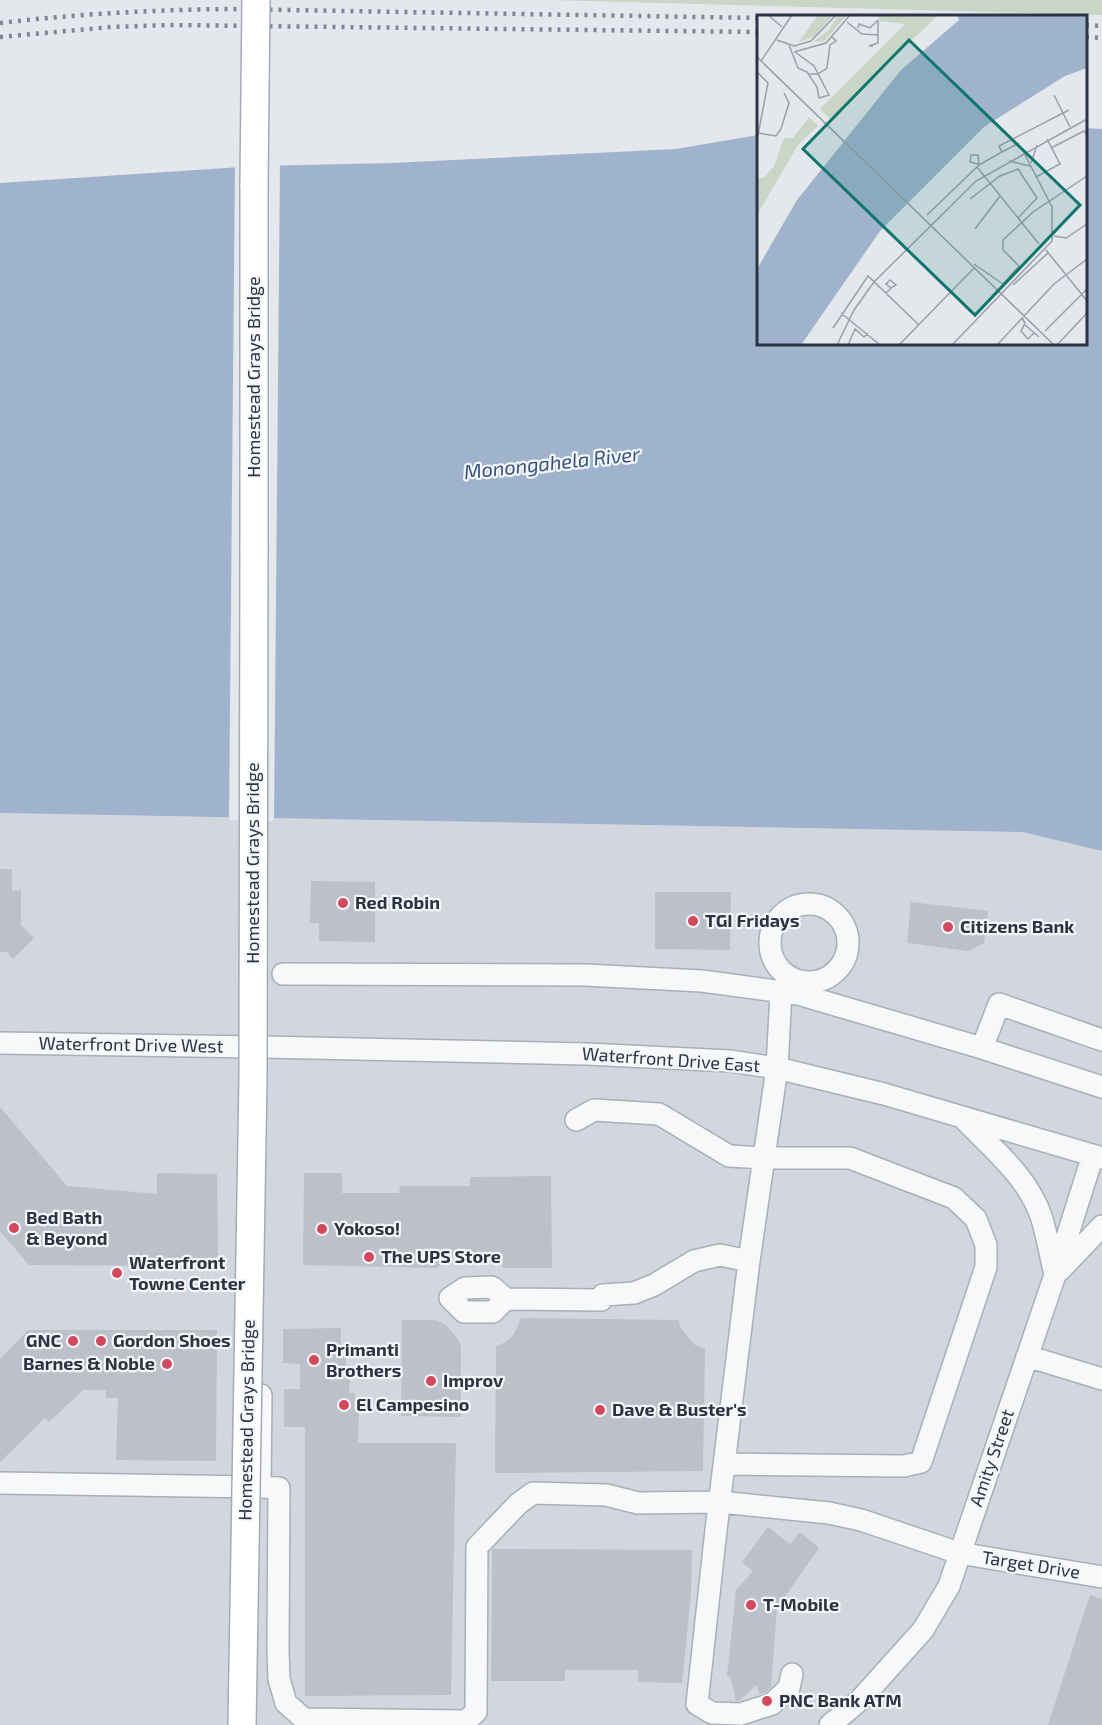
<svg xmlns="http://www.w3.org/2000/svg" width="1102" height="1725" font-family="'Exo 2',sans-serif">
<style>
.built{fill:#d2d6de}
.green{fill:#c9d6c5}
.water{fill:#9fb4cc}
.pier{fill:#e4e7ec}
.building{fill:#bbc0ca}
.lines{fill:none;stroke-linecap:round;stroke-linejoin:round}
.minor-casing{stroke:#a9aeb7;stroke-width:24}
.major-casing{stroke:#a3abb8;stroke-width:30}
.minor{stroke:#f7f8fa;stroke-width:21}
.major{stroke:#fff;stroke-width:27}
.rail{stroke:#7d8696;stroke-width:4.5;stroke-dasharray:3 6;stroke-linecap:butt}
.major-bridge-casing{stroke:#a3abb8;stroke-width:30;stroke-linecap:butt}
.major-bridge{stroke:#fff;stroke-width:27}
.poi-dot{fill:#d1495b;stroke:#f4f6f9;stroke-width:2}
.labels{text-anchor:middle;stroke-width:4.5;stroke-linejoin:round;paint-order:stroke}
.street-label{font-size:18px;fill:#2b3445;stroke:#f4f6f9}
.poi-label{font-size:18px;font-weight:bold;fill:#2b3445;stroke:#f4f6f9;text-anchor:start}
.water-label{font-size:20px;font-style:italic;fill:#34527a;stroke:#f4f6f9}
.inset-road{fill:none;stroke:#9a9fa9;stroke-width:1.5}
.view{fill:#0f766e;fill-opacity:0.15;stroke:#0f766e;stroke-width:3}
.inset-edge{fill:none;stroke:#2b3445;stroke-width:3}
</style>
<rect width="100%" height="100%" fill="#e4e7ec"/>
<!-- built -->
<path class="built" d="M0,813L1022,832L1102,851V1725H0Z"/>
<!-- green -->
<path class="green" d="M550,0H1102V15Z"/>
<!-- water -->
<path class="water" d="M1086,128L1102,129V851L1022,832L0,813V183L256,166L392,163L676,149L758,135V344H1086Z"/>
<!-- pier -->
<path class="pier" d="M280,163L274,821L229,820L235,165Z"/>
<!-- building -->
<path class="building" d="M0,869H12V891L21,890V925L34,938L13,959L7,952H0Z
M311,881L375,882V942L319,941V923H310Z
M655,892H731L730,950L655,949Z
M911,902L988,911L984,943L968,951L907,943Z
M0,1107L67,1186L157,1194V1173L217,1174L218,1256L208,1266L29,1265L0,1231Z
M304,1173H342V1193H399L400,1186H470V1177L551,1176L552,1268H503V1254L451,1255L437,1268L303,1265Z
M521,1318L678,1320L681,1328L688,1337L695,1345L705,1349L703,1471L495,1473L496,1346L506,1342L514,1334Z
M402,1320H436L446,1325L458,1339L461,1345V1417L401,1416Z
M341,1328V1357L346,1356L345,1377H350L349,1393H355L354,1409L359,1410L358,1443H456L451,1695L305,1696V1427H284V1389H300V1364L283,1363V1329Z
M28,1330H217L216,1461L116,1460L118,1398H106V1390H83L49,1422L45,1418L0,1462V1359Z
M768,1527L790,1544L800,1532L819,1548L777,1608L771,1687L765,1693L760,1694L756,1685L739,1701H736L730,1676H727L736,1590L753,1571L742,1562Z
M493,1549L692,1550L691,1594L682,1683L638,1682V1670H565V1681H491L492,1550Z
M1090,1595L1102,1599V1725H1048Z"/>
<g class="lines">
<defs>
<path id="minor" d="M770 943a39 39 0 1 1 78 0a39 39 0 1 1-78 0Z
M283,974L585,975L702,981L798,994L800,982
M798,994L982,1048L999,1004L1102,1040
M0,1043L263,1047L587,1054L730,1061L777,1068L884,1094L1102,1158
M982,1048L1102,1087
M964,1119C992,1148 1027,1176 1041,1216C1047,1234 1050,1255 1055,1274
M576,1120L594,1110L659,1114L729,1156L764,1158H850L954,1198L976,1219L986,1245V1267L921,1462L904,1466L725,1464
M1060,1270L1102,1226
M506,1299L493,1312H464L450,1298L465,1288L492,1287L506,1299L601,1300L603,1295L634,1293L654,1285L694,1261L720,1255L749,1261
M1027,1356L1102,1379
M261,1395L260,1487L279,1488L278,1651L279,1679L286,1703L304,1719L466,1721L476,1712L477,1547L518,1504L533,1493L606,1495L638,1503L720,1502L829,1513L861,1520L959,1553L1102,1577
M0,1483L260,1487
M697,1704L716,1530L749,1261L777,1068L781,992
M697,1704L712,1713L741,1714L772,1704L789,1688L792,1674
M830,1725L860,1700L923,1630L949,1586L1055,1275L1093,1155"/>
<path id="major" d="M254,546V184"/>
</defs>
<!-- minor casing -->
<use href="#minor" class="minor-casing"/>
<!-- major casing -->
<use href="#major" class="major-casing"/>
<!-- minor -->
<use href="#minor" class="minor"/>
<!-- major -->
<use href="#major" class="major"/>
<!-- rail -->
<path class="rail" d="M0,23C76,14 151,10 228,9L758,18
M1086,25L1102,26
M0,37L111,27L169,25L758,32
M1086,37L1102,38"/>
<defs>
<path id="major-bridge" d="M254,184L256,0
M242,1725L253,1078L254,546"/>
</defs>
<!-- major-bridge casing -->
<use href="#major-bridge" class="major-bridge-casing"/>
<!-- major-bridge -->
<use href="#major-bridge" class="major-bridge"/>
</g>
<!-- markers -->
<g class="poi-dot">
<circle cx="343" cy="903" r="6"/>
<circle cx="693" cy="921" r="6"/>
<circle cx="948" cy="927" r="6"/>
<circle cx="14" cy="1228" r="6"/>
<circle cx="322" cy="1229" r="6"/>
<circle cx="369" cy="1257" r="6"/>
<circle cx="117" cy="1273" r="6"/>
<circle cx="73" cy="1341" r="6"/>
<circle cx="101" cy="1341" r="6"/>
<circle cx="314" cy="1360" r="6"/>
<circle cx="167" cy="1364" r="6"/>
<circle cx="431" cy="1381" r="6"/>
<circle cx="344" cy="1405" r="6"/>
<circle cx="600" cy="1410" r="6"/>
<circle cx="751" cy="1605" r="6"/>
<circle cx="767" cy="1701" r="6"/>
</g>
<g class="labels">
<!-- street labels -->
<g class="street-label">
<text transform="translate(254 377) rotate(-90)" y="6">Homestead Grays Bridge</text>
<text transform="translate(253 863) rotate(-90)" y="6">Homestead Grays Bridge</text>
<text transform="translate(131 1045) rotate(1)" y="6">Waterfront Drive West</text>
<text transform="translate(671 1060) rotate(4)" y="6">Waterfront Drive East</text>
<text transform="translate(247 1420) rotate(-89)" y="6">Homestead Grays Bridge</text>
<text transform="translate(992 1458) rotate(-71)" y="6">Amity Street</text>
<text transform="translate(1031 1565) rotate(9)" y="6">Target Drive</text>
</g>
<!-- poi labels -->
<g class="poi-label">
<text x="355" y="909">Red Robin</text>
<text x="705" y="927">TGI Fridays</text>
<text x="960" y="933">Citizens Bank</text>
<text x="26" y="1224">Bed Bath<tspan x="26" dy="21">&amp; Beyond</tspan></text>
<text x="334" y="1235">Yokoso!</text>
<text x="381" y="1263">The UPS Store</text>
<text x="129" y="1269">Waterfront<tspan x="129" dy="21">Towne Center</tspan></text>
<text x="61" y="1347" text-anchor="end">GNC</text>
<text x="113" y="1347">Gordon Shoes</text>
<text x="326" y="1356">Primanti<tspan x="326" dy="21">Brothers</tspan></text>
<text x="155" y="1370" text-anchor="end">Barnes &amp; Noble</text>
<text x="443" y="1387">Improv</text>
<text x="356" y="1411">El Campesino</text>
<text x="612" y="1416">Dave &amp; Buster's</text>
<text x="763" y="1611">T-Mobile</text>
<text x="779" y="1707">PNC Bank ATM</text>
</g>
<!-- water labels -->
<g class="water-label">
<text transform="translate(552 463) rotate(-6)" y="7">Monongahela River</text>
</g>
</g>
<!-- overview -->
<g transform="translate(757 15)">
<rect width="330" height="330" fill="#e4e7ec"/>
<path d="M61,0H76L58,21L42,27ZM81,0H90L67,26L56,27L72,15ZM120,0H181L73,104L63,94L148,9L123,6ZM52,102L61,111L41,130L0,200V163H7L17,151L27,123H36Z" fill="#c9d6c5"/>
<path d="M200,0H330V53L308,61L227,112L123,216L44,330H0V254L40,185L144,55L202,5Z" fill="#9fb4cc"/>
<path class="inset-road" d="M11,0L25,12M90,7L105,19L121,20M101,13L102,9L113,13L121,5M20,25L37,31L54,26L79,0M32,30L41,53L50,57L60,72L62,83L72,80L57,51L38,37M116,31H112L121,28V5M37,37L69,28L93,0M0,42L297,330M4,46L35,0M0,57L11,68L0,125M52,59H61L70,53L73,30L79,26L75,22M297,80L313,112M1,118L19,121L24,114L32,88L27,78M294,133L327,116L330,120M245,137L262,128M252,146L273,151M274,148L280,130M222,150L245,137L242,131L312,95M220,152L282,229M279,162L303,149L290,124M213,184L243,161L261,154L280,183L261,203M170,200L222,150L221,140H214L213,147L221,149M218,214L243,181M297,221L309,223L330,209M289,235L330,286M217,249L246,269L262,251L246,235V225L276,197L330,161M256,270L291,238M129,278L134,273L129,269L133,265L139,270L134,273M84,298L123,330M265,303L268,308L264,316L271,324L277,318M267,309L282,322M76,313L111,261L162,310M288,316L330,274M80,330L97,295L117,267L219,166L330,104M91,330L98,314L107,322L111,318M142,330L218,252M195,330L295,226V192L266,136M240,330L297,269L330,244M300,330L330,298"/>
<path class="view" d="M152,25L323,190L218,300L46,134Z"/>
<rect width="330" height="330" class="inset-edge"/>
</g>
</svg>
